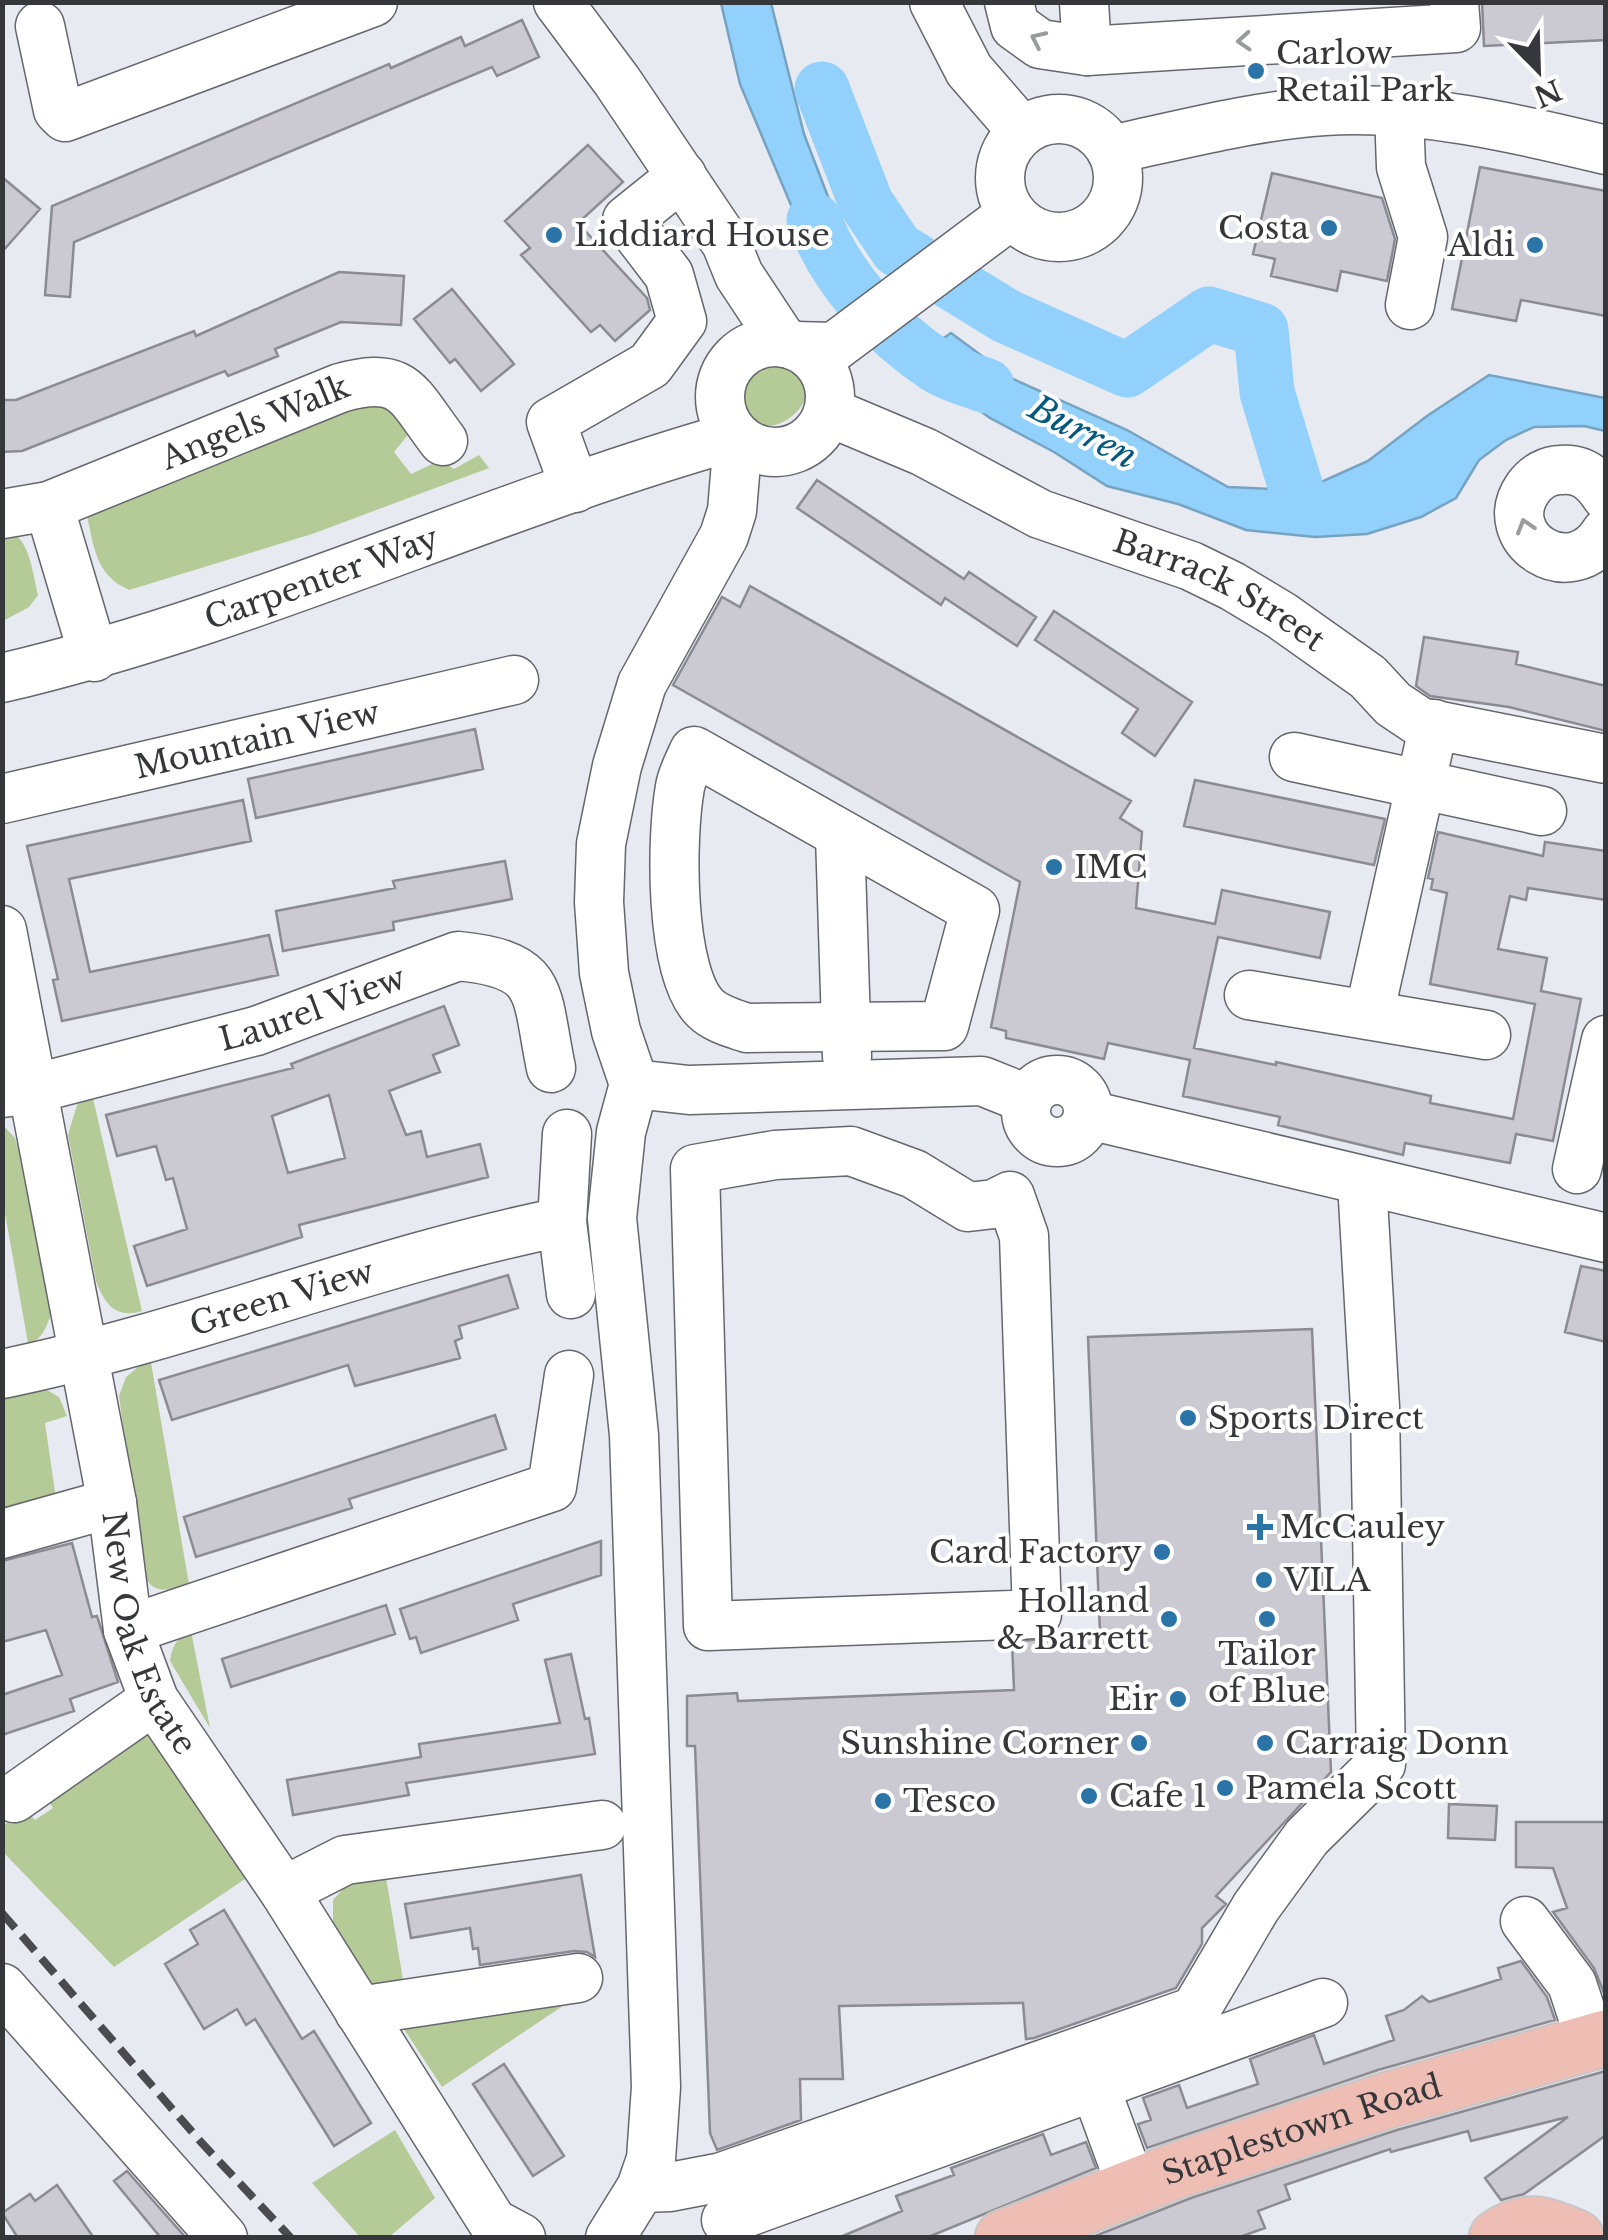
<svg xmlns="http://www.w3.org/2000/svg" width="1608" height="2240" font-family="'Libre Baskerville',serif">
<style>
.green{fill:#b4ca97}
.water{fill:#91d1fc;stroke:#76a3c2;stroke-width:2.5}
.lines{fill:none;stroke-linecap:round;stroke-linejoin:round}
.river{stroke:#91d1fc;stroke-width:55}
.building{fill:#cbcad2;stroke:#8c8b92;stroke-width:2.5;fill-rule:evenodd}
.minor-casing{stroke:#65676d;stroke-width:51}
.major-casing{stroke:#c7c7c8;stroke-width:59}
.minor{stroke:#fff;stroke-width:48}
.major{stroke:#eebdb4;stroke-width:55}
.rail{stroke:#4a4b4f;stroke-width:8;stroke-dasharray:20 10;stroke-linecap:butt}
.oneway{stroke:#9a9b9c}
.poi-dot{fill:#2a74a7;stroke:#fff;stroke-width:4}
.labels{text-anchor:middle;stroke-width:8;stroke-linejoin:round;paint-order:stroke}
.poi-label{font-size:32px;fill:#36373a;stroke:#fff;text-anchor:start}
.street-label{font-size:32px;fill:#36373a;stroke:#fff}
.water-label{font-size:35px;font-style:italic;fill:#04577e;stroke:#fff}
</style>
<rect width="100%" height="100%" fill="#e8eaf2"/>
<!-- green -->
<path class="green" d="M774,358L799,363L808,377L809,394C796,419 778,430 750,426L738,413L734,389L754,364Z
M360,395L386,397L412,430L394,452L411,474L441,460L454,469L479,455L489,468L312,534L129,590C94,574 94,545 86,511Z
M3,526C31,539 31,567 38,595L29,607L3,621Z
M92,1094L142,1311C115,1319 105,1304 96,1281L68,1135L77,1105Z
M2,1124L15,1138L22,1161L51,1315C46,1326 42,1342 28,1343L3,1202Z
M150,1357L189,1584C167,1591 150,1596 142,1569L119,1396L126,1377Z
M40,1386L59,1397L67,1416L45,1423L56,1499L3,1513V1391Z
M191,1631L210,1728L170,1661C172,1646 177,1637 191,1631Z
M142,1726L245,1879L114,1967L3,1852V1826L25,1809L35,1820L53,1808L44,1794Z
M386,1877L406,1998L381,2003L333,1923V1900L346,1886Z
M576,1997L442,2087L396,2017Z
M395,2130L435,2198L389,2237H360L312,2183Z"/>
<!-- water -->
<path class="water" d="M721,3H771L804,134L835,215L866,273L837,294L820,274L740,84Z
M951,333L1013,379L1127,430L1228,487L1274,489L1319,483L1368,461L1427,416L1489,375L1605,398V431L1584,426L1534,427L1506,440L1479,460L1456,498L1421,517L1367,534L1315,537L1246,530L1178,504L1107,486L1054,452L990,418L910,361Z"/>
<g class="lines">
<!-- river -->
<path class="river" d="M822,89L866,203L897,249L1006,316L1127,370L1209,314L1261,330L1267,392L1301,505
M814,220C837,279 884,331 937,366C951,375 971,380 987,386"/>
</g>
<!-- building -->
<path class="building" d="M1482,2H1606V40L1484,46Z
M522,20L539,57L497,76L492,67L74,242L70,297L45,295L52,206L389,64L391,68L461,37L465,46Z
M588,145L623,182L578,223L647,298L650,310L615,341L600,325L591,332L521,255L530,248L505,221Z
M1480,167L1606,191V316L1521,300L1516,321L1452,309Z
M1272,173L1382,198L1395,239L1387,281L1341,271L1337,291L1271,276L1275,259L1253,254Z
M2,177L40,209L2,252Z
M339,272L404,276L401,325L341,322L275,349L278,356L228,376L225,371L22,451L2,452V400H16L194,331L196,336Z
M452,289L514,364L481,391L455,359L450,363L414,319Z
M817,480L964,579L969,572L1036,617L1017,646L945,598L941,605L797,508Z
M750,586L1131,801L1120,818L1142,832L1136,908L1215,924L1222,890L1330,912L1320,958L1218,937L1194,1048L1276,1065V1062L1431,1096L1430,1103L1513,1119L1535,1004L1430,984L1447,893L1431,889L1433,879L1428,878L1438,832L1543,856L1545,842L1606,851V900L1528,888L1526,900L1510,896L1498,949L1547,958L1541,991L1581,999L1553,1141L1516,1134L1510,1163L1405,1143L1403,1155L1278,1125L1280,1117L1183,1096L1190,1060L1108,1043L1104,1059L1006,1038V1031L991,1027L1020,882L673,685L722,597L740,607Z
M1054,611L1192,702L1155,756L1122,733L1138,709L1035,640Z
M1424,637L1518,652L1516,664L1606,686V731L1509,707L1430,696L1416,686Z
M475,729L483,769L256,818L248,779Z
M1195,780L1385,819L1374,865L1184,826Z
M243,800L251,841L69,879L90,972L269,935L278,975L62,1021L53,980L58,979L27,846Z
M505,861L512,899L393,922L394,930L283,951L276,911L395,888L393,881Z
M444,1006L459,1045L433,1055L440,1072L389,1091L406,1135L421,1131L427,1157L480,1144L488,1177L299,1225L302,1237L147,1286L134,1246L187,1229L173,1178L166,1180L156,1146L117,1156L106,1115L293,1068L291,1064ZM329,1095L345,1158L288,1173L272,1116Z
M1581,1266L1606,1271V1342L1565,1332Z
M508,1275L518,1308L459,1326L462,1338L455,1341L460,1358L355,1386L348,1365L172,1420L159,1380Z
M1312,1329L1331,1772L1216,1896L1226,1904L1202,1928V1944L1176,1988L1034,2038L1026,2039L1023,2003L839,2006L843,2079H800L801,2120L717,2150L710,2133L695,1746H687V1696L737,1693L738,1701L1014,1690L1012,1642L1100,1633L1088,1337Z
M495,1415L506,1449L349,1499L352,1508L196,1557L184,1517Z
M601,1541V1575L513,1604L518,1620L421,1653L416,1637L410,1639L400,1609Z
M72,1543L92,1617L97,1616L118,1682L70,1699L74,1711L2,1735V1695L62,1675L46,1630L2,1642V1561Z
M386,1605L395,1634L231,1687L222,1659Z
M571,1654L585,1719L589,1718L595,1754L406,1783L409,1795L293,1815L287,1780L421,1757L419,1744L560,1723L545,1660Z
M1449,1804L1497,1806L1495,1840L1448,1838Z
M1516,1822H1606V1998L1594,1968L1553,1912L1567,1908L1553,1868L1516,1867Z
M581,1875L595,1957L587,1952L574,1951L480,1965L478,1948L473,1949L470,1928L411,1938L405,1904Z
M224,1910L302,2039L314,2031L371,2123L334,2146L255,2019L246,2025L237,2009L204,2029L165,1964L198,1944L190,1930Z
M1521,1961L1547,1997L1555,2020L1378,2070L1147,2148L1138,2124L1151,2120L1143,2098L1179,2085L1187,2108L1258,2084L1250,2059L1314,2035L1324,2064L1394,2040L1386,2016L1404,2010L1422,1996L1429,2002L1501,1979L1498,1968Z
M504,2064L564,2156L533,2176L473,2084Z
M1606,2071V2135L1524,2194L1501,2200L1485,2178L1568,2117L1471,2141L1468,2131L1391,2152L1390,2149L1285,2185L1290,2199L1258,2211L1265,2228L1237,2238H1090L1191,2198L1397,2130Z
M1043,2134L1051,2155L1086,2142L1096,2168L926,2238H838L902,2211L896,2196L954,2175L951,2168Z
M127,2171L186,2238H161L114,2181Z
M57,2185L94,2238H18L2,2213L30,2194L35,2201Z"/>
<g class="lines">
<defs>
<g id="minor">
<path d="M558,2L617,81L726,243L739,275L784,343"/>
<path d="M934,2L969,70L1022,131"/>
<path d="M1009,2L1015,26L1040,44L1087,51L1456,28L1454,2"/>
<path d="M1084,2L1087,51"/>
<path d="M40,26L58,110L65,117L373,2"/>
<path d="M1399,112L1401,167L1423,237L1410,305"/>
<circle cx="1059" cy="178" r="59"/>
<path d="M1111,150C1181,135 1252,116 1324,111C1417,105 1516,128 1606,150"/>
<circle cx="775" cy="397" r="55"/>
<path d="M795,346L834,347L1012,214"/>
<path id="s1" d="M829,412L924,452L1040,514L1191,566L1232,586L1282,616L1368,677L1393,704L1420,722L1606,759"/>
<path d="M575,488L551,422L650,365L682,321L669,275L627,220L682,176"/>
<path d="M1606,496C1595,479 1582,468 1561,470C1548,470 1536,477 1528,488C1493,538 1571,590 1606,532"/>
<path d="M49,506L94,657"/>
<path id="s2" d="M2,514L49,506L340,388C405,370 407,394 443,441"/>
<path id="s3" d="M2,678C254,619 487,506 735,436"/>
<path d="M694,751L975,910L944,1026L747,1028C732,1023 716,1019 705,1008C669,972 671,836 680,787C682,775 689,762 694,751Z"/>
<path d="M1294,757L1542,811"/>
<path id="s4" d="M2,799L514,680"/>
<path d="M840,835L847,1057"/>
<path id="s5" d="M2,930L112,1503L128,1630L154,1700L284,1891L493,2223L521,2238"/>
<path d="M1249,995L1486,1035"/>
<path d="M1369,1015L1434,724"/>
<circle cx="1057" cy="1111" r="31"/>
<path d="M634,1084L689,1090L982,1081L1027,1099"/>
<path id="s6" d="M2,1093L33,1089L256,1031L458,956C547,965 535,992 551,1068"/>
<path d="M1089,1115L1606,1238"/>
<path d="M851,1151L914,1174L968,1207L994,1204L1010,1196L1024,1236L1037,1614L708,1626L695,1169L775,1155Z"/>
<path d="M1577,1169L1606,1040"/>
<path d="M562,1222L567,1134"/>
<path id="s7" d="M2,1374C192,1335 372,1260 562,1222L571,1294"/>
<path d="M2,1534L112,1503"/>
<path d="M128,1630L552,1487L569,1375"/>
<path d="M14,1798L154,1700"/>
<path d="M284,1891L345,1860L602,1825"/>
<path d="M1525,1921L1572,1984L1591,2042"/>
<path d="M2,1988L223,2238"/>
<path d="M359,2011L578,1978"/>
<path d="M1095,2087L1132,2188"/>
<path d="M641,2188L670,2187L722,2177L1195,2011L1256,1907L1307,1837L1381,1764L1375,1407L1362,1182"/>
<path d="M726,2220L1323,2003"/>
<path d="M610,2238L641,2188L651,2159L656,2087L634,1435L612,1218L621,1132L634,1084L616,1031L604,973L599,902L601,844L617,766L642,684L724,536L732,511L738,439"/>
</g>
<g id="major">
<path id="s8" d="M1003,2238L1180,2169L1388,2100L1606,2038"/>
<path d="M1497,2238C1527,2216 1544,2225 1576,2238"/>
</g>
</defs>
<!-- minor casing -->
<use href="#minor" class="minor-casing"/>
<!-- major casing -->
<use href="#major" class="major-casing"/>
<!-- minor -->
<use href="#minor" class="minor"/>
<!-- major -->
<use href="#major" class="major"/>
<!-- rail -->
<path class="rail" d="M2,1913L200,2141L291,2238"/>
</g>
<!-- one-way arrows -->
<defs><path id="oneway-chevron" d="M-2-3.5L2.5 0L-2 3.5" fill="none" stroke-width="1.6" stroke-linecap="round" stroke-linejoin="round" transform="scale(2.5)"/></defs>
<g class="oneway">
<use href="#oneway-chevron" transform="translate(1038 39) rotate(-155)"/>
<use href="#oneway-chevron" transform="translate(1244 41) rotate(176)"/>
<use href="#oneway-chevron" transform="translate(1525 526) rotate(-107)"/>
</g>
<!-- markers -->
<g class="poi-dot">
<circle cx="1256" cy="71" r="10"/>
<circle cx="1329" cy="228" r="10"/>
<circle cx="554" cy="235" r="10"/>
<circle cx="1535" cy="245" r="10"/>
<circle cx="1054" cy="867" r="10"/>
<circle cx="1188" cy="1418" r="10"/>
<path d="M1255 1512h10v10h10v10h-10v10h-10v-10h-10v-10h10z"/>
<circle cx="1162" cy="1552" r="10"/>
<circle cx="1264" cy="1580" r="10"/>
<circle cx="1169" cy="1619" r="10"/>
<circle cx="1267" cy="1619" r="10"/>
<circle cx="1178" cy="1699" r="10"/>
<circle cx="1139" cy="1743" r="10"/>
<circle cx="1265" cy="1743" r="10"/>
<circle cx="1225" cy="1788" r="10"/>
<circle cx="1089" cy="1796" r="10"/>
<circle cx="883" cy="1801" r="10"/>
</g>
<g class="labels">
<!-- poi labels -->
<g class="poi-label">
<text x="1276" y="64">Carlow<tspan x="1276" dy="37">Retail Park</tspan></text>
<text x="1309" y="239" text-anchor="end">Costa</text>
<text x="574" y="246">Liddiard House</text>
<text x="1515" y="256" text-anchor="end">Aldi</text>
<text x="1074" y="878">IMC</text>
<text x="1208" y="1429">Sports Direct</text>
<text x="1280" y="1538">McCauley</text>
<text x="1142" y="1563" text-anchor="end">Card Factory</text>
<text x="1284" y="1591">VILA</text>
<text x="1149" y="1612" text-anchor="end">Holland<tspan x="1149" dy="37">&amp; Barrett</tspan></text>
<text x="1267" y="1665" text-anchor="middle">Tailor<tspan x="1267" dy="37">of Blue</tspan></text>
<text x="1158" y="1710" text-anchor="end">Eir</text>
<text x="1119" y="1754" text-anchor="end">Sunshine Corner</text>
<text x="1285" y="1754">Carraig Donn</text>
<text x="1245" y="1799">Pamela Scott</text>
<text x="1109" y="1807">Cafe 1</text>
<text x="903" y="1812">Tesco</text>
</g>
<!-- street labels -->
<g class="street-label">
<text dy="11" stroke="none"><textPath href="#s2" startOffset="270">Angels Walk</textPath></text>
<text dy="11" stroke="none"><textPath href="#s3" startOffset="335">Carpenter Way</textPath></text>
<text dy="11" stroke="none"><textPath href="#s1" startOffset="430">Barrack Street</textPath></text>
<text dy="11" stroke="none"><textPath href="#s4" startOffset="262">Mountain View</textPath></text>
<text dy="11" stroke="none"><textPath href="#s6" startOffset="322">Laurel View</textPath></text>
<text dy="11" stroke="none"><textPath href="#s7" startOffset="290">Green View</textPath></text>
<text dy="11" stroke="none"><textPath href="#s5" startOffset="720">New Oak Estate</textPath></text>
<text dy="11" stroke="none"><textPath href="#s8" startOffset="318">Staplestown Road</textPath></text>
</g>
<!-- water labels -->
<g class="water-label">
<text transform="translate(1083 432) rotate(28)" y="12">Burren</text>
</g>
</g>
<!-- border -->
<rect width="1608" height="2240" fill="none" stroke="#36373a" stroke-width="10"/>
<!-- north arrow -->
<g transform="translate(1538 70) rotate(157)" stroke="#ffffff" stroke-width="8" paint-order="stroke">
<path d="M0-8L18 38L0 25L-18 38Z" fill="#36373a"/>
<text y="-15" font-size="28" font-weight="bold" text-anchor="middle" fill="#36373a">N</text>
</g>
</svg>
